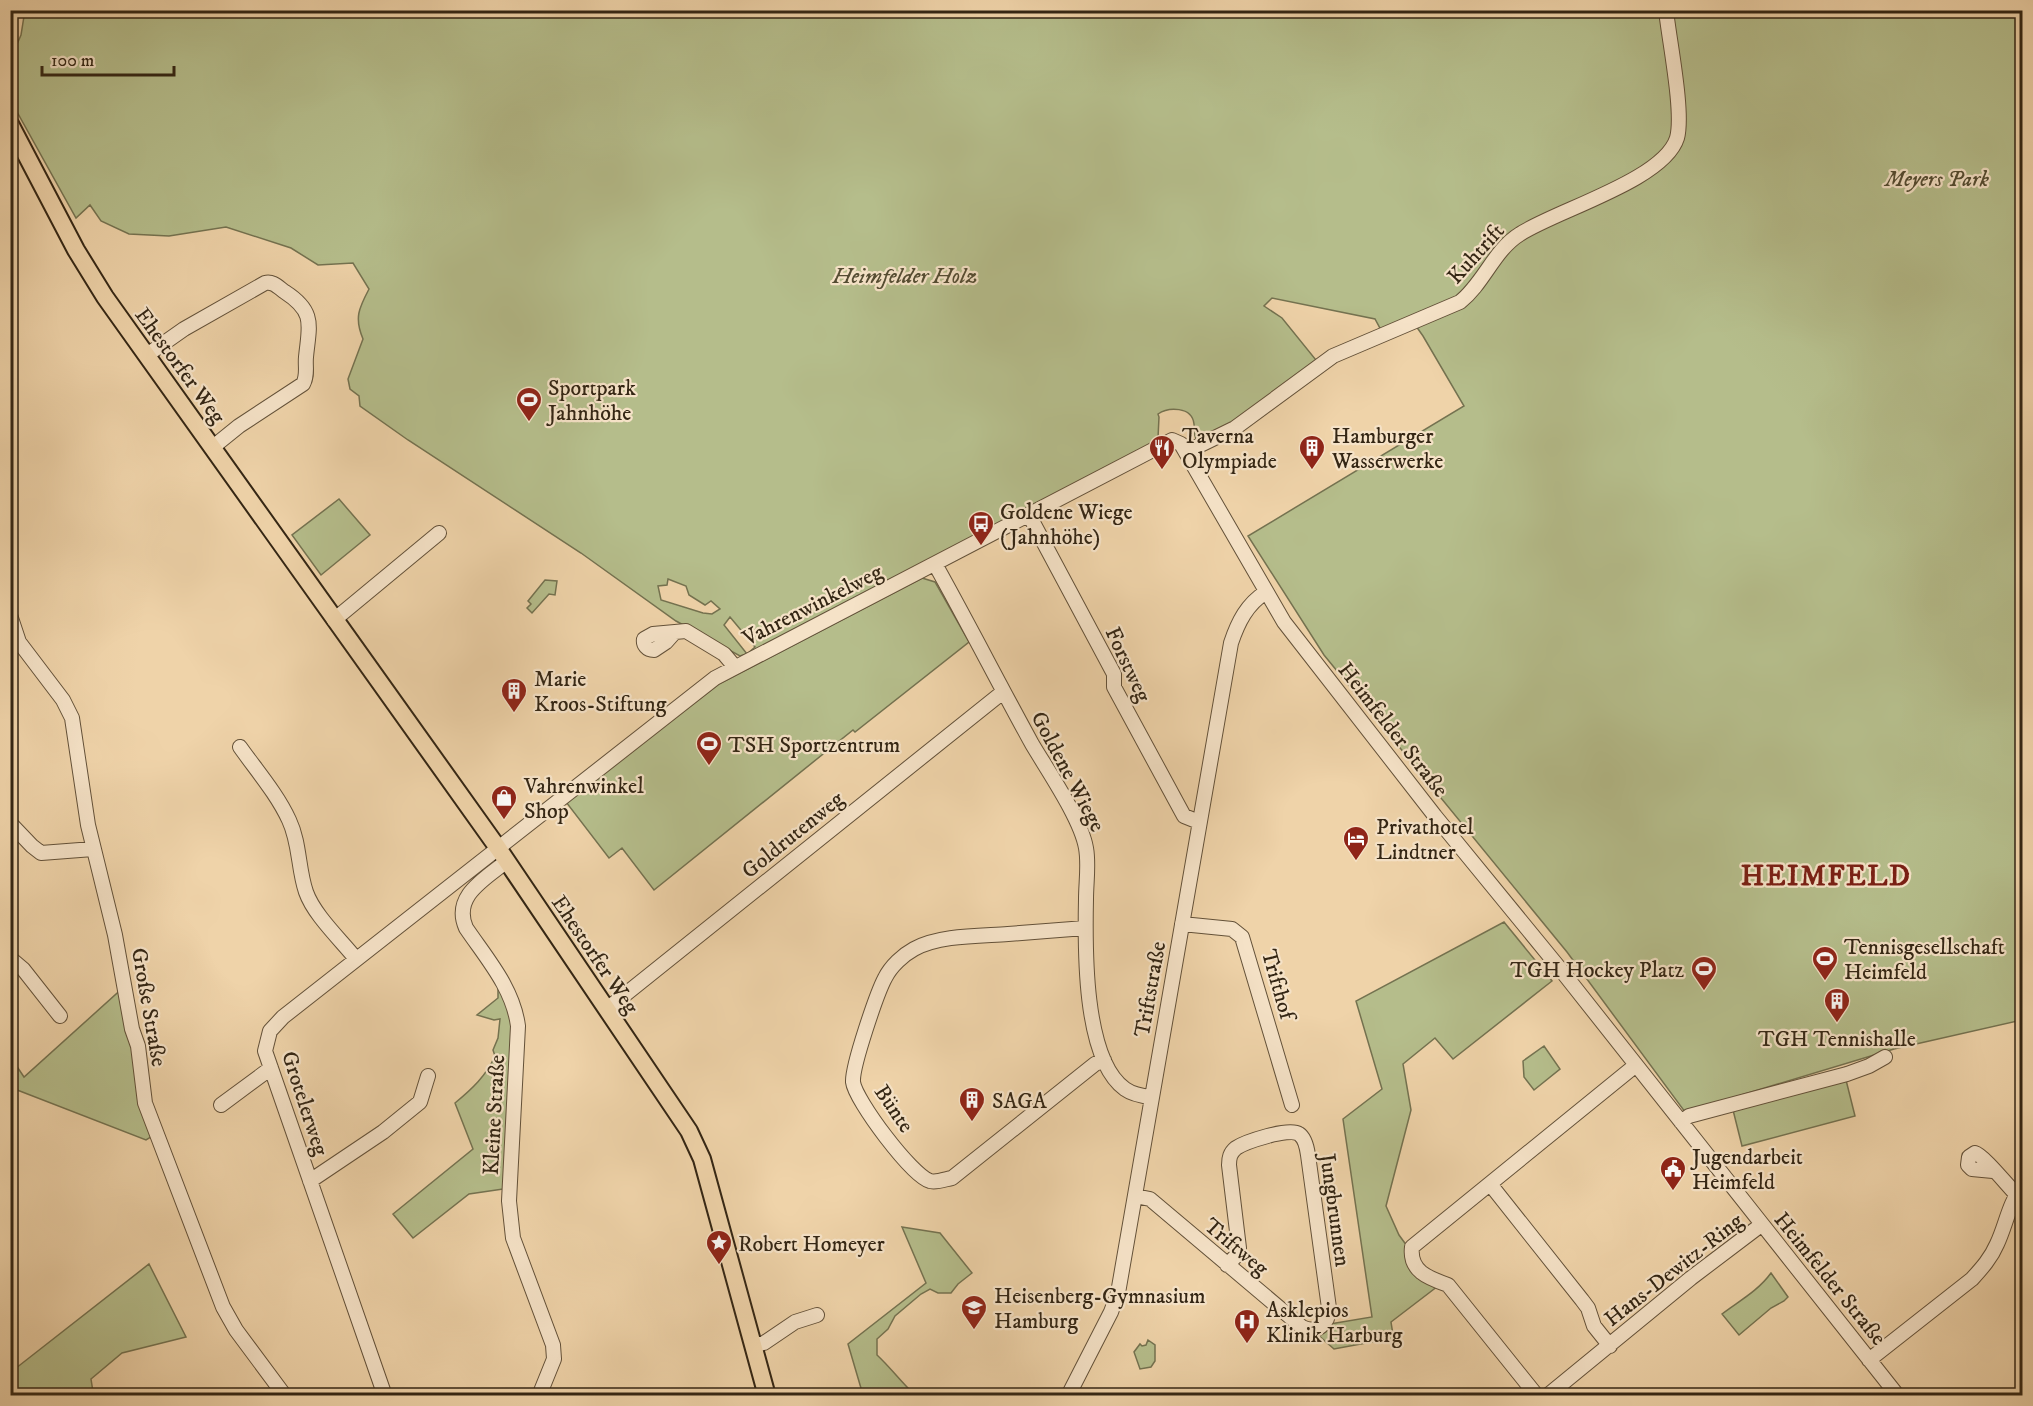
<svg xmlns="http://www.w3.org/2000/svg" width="2033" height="1406" font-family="'IM FELL DW Pica',serif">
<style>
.green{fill:#b5bd8b;stroke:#747250;stroke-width:1.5;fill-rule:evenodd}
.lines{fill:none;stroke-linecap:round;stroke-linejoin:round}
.minor-casing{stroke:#635139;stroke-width:16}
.major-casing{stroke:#342614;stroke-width:20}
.minor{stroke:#f5e2c7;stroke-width:14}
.major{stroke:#efd3a9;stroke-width:16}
.labels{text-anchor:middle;stroke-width:4.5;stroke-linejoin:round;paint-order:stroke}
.park-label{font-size:22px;font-style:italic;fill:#544c32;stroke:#f5e2c7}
.street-label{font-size:22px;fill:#342614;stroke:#f5e2c7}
.poi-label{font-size:22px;fill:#342614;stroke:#f5e2c7;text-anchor:start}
.district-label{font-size:28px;font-weight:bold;letter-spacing:1.5px;fill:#7a1f14;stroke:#f5e2c7}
</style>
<rect width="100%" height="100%" fill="#efd3a9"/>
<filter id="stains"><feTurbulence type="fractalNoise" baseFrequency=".00333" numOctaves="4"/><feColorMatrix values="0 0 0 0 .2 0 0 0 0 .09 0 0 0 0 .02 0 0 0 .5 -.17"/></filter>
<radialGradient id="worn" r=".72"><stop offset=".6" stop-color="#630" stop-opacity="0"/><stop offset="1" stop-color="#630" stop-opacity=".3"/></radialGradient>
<!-- green -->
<path class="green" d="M25,10L2022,11V1020L1894,1049L1685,1112L1567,952L1324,655L1248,536L1464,406L1423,336L1411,319L1381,330L1375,319L1272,298L1264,306L1282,318L1316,360L1237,420L1200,439H1196C1193,432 1195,430 1194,424C1192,406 1168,407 1158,414L1159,417L1158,438L1153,445L755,651L740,656L676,621L581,553L408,440L360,406L359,396L350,389L348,379L363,339C354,318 359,308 369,289L353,263L318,265L291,248L226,227L169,236L129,234L101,221L90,205L76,218L11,101L10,60L21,35ZM668,579L686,586L689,595L705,605L711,601L720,609L712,614L703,613L661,600L658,586L667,585ZM730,617L755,647L747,654L724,625Z
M339,499L370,535L321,575L292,535Z
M922,578L935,582L969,642L855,732L853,730L654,890L622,848L609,858L566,802L719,684Z
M545,580L557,581L555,595L549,594L532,613L527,608L531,604L528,601Z
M1504,922L1552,981L1453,1059L1435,1038L1403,1064L1411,1110L1386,1206L1399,1235L1407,1246L1405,1253L1406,1258L1438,1286L1391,1322L1394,1341H1377L1334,1349L1317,1334L1330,1324L1372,1317L1343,1119L1382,1089L1356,1001Z
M125,986L156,1134L146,1140L12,1088L11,1090L10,1056L24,1077Z
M498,987L516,1011L510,1188L469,1194L413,1238L393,1214L473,1149L455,1103C472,1089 486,1076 495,1056L493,1050L498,1038L500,1019L494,1020L477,1015L498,998Z
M1544,1046L1560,1069L1534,1090L1524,1077L1523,1061Z
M1846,1080L1855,1116L1742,1146L1733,1110Z
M902,1227L940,1233L972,1273L958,1284L951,1293H938L930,1289L921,1294L895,1316L888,1329L877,1339V1355C891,1368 901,1382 915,1395H863L848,1344L926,1283Z
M149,1264L186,1337L122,1353L91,1379L93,1392L88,1395H11V1372Z
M1771,1273L1788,1297L1784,1301L1771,1308L1739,1335L1722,1314C1739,1301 1758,1291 1771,1273Z
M1148,1340L1155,1345V1361L1151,1367L1140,1369L1134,1352L1140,1344L1142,1346L1146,1345Z"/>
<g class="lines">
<defs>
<path id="minor" d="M147,355L184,329L265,283C273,281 278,287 285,292C316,312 309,326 306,357C305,367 308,375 303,384L239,426L213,447
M1186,452L1235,428L1333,356L1460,302C1484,283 1494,250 1520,234C1557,210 1664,180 1677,138C1684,112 1669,40 1666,10
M1029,515L1114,674V687L1184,816L1199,822
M935,564C968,623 999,684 1032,744C1048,771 1081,819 1086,848C1089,864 1086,883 1086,899C1085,946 1083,1059 1125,1089C1132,1094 1142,1096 1151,1097
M10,615L19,642L63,700L72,718L88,825L115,935L132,1029L138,1046L145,1103L223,1307L236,1330L285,1396
M334,620L439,533
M674,633L666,642L654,650C647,650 643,645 644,639L653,634L686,631L724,654L735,667
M240,747C257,771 277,794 289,820C300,843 298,869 306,892C314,915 341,940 356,959
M10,823L32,846L41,853L93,849
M507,861C485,879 452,896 466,928C487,959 513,988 518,1026L509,1201L513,1238L553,1345L554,1359L539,1396
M1182,924L1232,929L1242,937L1292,1105
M1085,928C1059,930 1034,932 1008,934C980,936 939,935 914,949C903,955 891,966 885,978C877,993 852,1066 853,1082C855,1100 912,1176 930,1181C936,1183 946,1179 952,1178L1095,1064L1104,1060
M10,958L23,969L60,1016
M607,1009L1003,692
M221,1105L271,1068
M1681,1122L1689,1116L1847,1074L1869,1066L1885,1057
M1993,1171L1972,1169L1968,1165L1969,1157L1975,1153C1983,1155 2008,1186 2016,1194
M310,1181L383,1132L420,1102L428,1076
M1490,1184L1582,1300L1588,1308L1594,1326L1610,1346
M1135,1196L1150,1199L1302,1327C1317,1335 1329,1323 1329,1308L1308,1155C1307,1148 1305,1138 1299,1134C1289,1127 1245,1142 1236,1148C1230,1153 1229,1158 1229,1165L1239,1248L1237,1255L1227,1265
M754,1345L764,1343L795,1322L817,1315
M1869,1360L1972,1279C1982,1268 1991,1258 1997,1244C2006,1225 2009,1203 2022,1187
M385,1396L265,1051L270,1031L283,1017L715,678L1172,440L1181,444L1284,622L1435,816L1561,970L1898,1396
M1068,1396L1111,1312L1118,1293L1231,643C1238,622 1247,604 1266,592
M1537,1396L1448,1285C1428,1278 1409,1271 1412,1247L1636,1065
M1547,1396L1691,1278L1761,1225"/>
<path id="major" d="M10,124L76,250L105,297L498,848L689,1131L702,1159L767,1396"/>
</defs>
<!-- minor casing -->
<use href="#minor" class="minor-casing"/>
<!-- major casing -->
<use href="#major" class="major-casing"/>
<!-- minor -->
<use href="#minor" class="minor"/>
<!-- major -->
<use href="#major" class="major"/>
</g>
<!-- icons -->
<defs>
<symbol id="stadium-pin" viewBox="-11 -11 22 30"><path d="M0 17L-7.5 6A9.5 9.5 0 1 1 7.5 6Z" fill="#8f2418" stroke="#f5e2c7"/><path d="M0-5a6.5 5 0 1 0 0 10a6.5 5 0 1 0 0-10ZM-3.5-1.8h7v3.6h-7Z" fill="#fff"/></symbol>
<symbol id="restaurant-pin" viewBox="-11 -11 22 30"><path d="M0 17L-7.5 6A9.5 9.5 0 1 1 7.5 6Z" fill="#8f2418" stroke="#f5e2c7"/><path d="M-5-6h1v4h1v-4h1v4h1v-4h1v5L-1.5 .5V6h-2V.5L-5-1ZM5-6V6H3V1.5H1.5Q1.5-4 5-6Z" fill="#fff"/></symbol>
<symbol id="building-pin" viewBox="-11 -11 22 30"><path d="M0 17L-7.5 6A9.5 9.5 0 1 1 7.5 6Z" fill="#8f2418" stroke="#f5e2c7"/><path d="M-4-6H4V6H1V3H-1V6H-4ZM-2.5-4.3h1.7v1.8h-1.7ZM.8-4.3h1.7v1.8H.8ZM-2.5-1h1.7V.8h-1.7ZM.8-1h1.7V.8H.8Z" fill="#fff"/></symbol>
<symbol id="bus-pin" viewBox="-11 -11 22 30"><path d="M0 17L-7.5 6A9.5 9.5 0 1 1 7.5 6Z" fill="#8f2418" stroke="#f5e2c7"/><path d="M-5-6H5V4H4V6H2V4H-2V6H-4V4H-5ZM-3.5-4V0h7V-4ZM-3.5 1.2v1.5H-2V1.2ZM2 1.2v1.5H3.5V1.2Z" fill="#fff"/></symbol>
<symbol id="shop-pin" viewBox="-11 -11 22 30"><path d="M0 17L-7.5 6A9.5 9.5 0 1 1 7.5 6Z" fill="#8f2418" stroke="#f5e2c7"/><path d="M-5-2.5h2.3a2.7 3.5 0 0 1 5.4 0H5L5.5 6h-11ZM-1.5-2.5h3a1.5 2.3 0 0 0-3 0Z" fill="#fff"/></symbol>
<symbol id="hotel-pin" viewBox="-11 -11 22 30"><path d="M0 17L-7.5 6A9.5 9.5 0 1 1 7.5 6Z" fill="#8f2418" stroke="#f5e2c7"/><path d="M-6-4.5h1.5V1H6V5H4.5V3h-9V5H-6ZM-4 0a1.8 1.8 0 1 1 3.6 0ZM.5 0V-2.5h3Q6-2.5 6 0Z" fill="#fff"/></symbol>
<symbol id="civic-pin" viewBox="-11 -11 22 30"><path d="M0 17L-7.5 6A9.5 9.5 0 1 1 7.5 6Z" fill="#8f2418" stroke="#f5e2c7"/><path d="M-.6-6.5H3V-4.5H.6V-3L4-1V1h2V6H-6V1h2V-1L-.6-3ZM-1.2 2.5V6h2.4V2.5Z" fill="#fff"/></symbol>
<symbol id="sight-pin" viewBox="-11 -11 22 30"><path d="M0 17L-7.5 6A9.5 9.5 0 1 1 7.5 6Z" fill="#8f2418" stroke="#f5e2c7"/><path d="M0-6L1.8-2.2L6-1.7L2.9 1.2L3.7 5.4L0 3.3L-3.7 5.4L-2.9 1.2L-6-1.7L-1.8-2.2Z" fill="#fff"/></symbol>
<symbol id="school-pin" viewBox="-11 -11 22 30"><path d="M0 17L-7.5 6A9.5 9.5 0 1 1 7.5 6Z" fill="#8f2418" stroke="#f5e2c7"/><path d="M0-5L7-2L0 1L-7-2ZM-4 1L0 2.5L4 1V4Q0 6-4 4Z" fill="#fff"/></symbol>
<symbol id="hospital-pin" viewBox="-11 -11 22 30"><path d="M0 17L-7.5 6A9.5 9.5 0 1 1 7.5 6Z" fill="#8f2418" stroke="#f5e2c7"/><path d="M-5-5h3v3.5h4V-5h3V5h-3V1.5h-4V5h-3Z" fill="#fff"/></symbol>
</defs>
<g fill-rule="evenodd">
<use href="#stadium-pin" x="514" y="385" width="30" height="40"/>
<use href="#restaurant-pin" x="1147" y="433" width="30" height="40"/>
<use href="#building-pin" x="1297" y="433" width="30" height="40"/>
<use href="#bus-pin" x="966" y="509" width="30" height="40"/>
<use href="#building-pin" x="499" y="676" width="30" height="40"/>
<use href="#stadium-pin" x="694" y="729" width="30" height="40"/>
<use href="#shop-pin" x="489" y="783" width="30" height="40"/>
<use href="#hotel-pin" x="1341" y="824" width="30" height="40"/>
<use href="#stadium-pin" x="1810" y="944" width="30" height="40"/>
<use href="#stadium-pin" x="1689" y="954" width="30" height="40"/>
<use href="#building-pin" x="1822" y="986" width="30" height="40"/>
<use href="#building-pin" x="957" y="1085" width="30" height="40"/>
<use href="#civic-pin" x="1658" y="1154" width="30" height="40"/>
<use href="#sight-pin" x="704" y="1228" width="30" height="40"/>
<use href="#school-pin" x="959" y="1293" width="30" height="40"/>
<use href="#hospital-pin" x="1232" y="1307" width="30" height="40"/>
</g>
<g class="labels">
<!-- park labels -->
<g class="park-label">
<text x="1937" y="186">Meyers Park</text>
<text x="905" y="283">Heimfelder Holz</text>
</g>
<!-- street labels -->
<g class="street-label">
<text transform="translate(1475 253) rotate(-48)" y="8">Kuhtrift</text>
<text transform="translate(181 365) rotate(54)" y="8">Ehestorfer Weg</text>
<text transform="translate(812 604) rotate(-27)" y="8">Vahrenwinkelweg</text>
<text transform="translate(1129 664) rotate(65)" y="8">Forstweg</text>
<text transform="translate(1394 729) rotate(52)" y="8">Heimfelder Straße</text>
<text transform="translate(1069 771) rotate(62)" y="8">Goldene Wiege</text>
<text transform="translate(792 834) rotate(-39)" y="8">Goldrutenweg</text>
<text transform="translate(596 954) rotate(56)" y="8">Ehestorfer Weg</text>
<text transform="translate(1279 984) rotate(74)" y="8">Trifthof</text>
<text transform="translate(1149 989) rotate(-80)" y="8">Triftstraße</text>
<text transform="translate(150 1007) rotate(80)" y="8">Große Straße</text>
<text transform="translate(306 1103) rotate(72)" y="8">Grotelerweg</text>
<text transform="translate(895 1108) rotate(56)" y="8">Bünte</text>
<text transform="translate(493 1115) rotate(-87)" y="8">Kleine Straße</text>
<text transform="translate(1336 1210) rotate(82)" y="8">Jungbrunnen</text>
<text transform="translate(1237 1246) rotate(40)" y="8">Triftweg</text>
<text transform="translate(1673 1269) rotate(-38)" y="8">Hans-Dewitz-Ring</text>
<text transform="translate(1831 1278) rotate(51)" y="8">Heimfelder Straße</text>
</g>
<!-- poi labels -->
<g class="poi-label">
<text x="548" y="395">Sportpark<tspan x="548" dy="25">Jahnhöhe</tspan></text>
<text x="1182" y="443">Taverna<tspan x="1182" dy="25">Olympiade</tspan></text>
<text x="1332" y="443">Hamburger<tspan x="1332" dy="25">Wasserwerke</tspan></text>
<text x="1000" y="519">Goldene Wiege<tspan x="1000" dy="25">(Jahnhöhe)</tspan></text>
<text x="534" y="686">Marie<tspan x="534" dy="25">Kroos-Stiftung</tspan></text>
<text x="728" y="752">TSH Sportzentrum</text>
<text x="524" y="793">Vahrenwinkel<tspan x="524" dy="25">Shop</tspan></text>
<text x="1376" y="834">Privathotel<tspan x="1376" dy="25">Lindtner</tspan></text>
<text x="1844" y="954">Tennisgesellschaft<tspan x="1844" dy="25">Heimfeld</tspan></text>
<text x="1684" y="977" text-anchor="end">TGH Hockey Platz</text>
<text x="1837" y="1046" text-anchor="middle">TGH Tennishalle</text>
<text x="992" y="1108">SAGA</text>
<text x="1692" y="1164">Jugendarbeit<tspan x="1692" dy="25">Heimfeld</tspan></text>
<text x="738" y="1251">Robert Homeyer</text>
<text x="994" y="1303">Heisenberg-Gymnasium<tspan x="994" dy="25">Hamburg</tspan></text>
<text x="1266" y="1317">Asklepios<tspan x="1266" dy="25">Klinik Harburg</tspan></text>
</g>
<!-- district labels -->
<g class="district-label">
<text x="1826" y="885">HEIMFELD</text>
</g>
</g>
<!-- margin -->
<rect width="2033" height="1406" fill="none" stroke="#efd3a9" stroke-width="36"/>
<rect x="12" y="12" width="2009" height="1382" fill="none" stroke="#342614" stroke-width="3"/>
<rect x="18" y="18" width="1997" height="1370" fill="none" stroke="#342614" stroke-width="1.5"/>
<!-- scale -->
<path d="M42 66v9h132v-9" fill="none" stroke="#342614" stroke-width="3"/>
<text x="51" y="66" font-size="18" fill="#342614" stroke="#f5e2c7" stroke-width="4.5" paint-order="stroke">100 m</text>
<rect width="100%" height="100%" filter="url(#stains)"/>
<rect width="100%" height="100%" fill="url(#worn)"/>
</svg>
